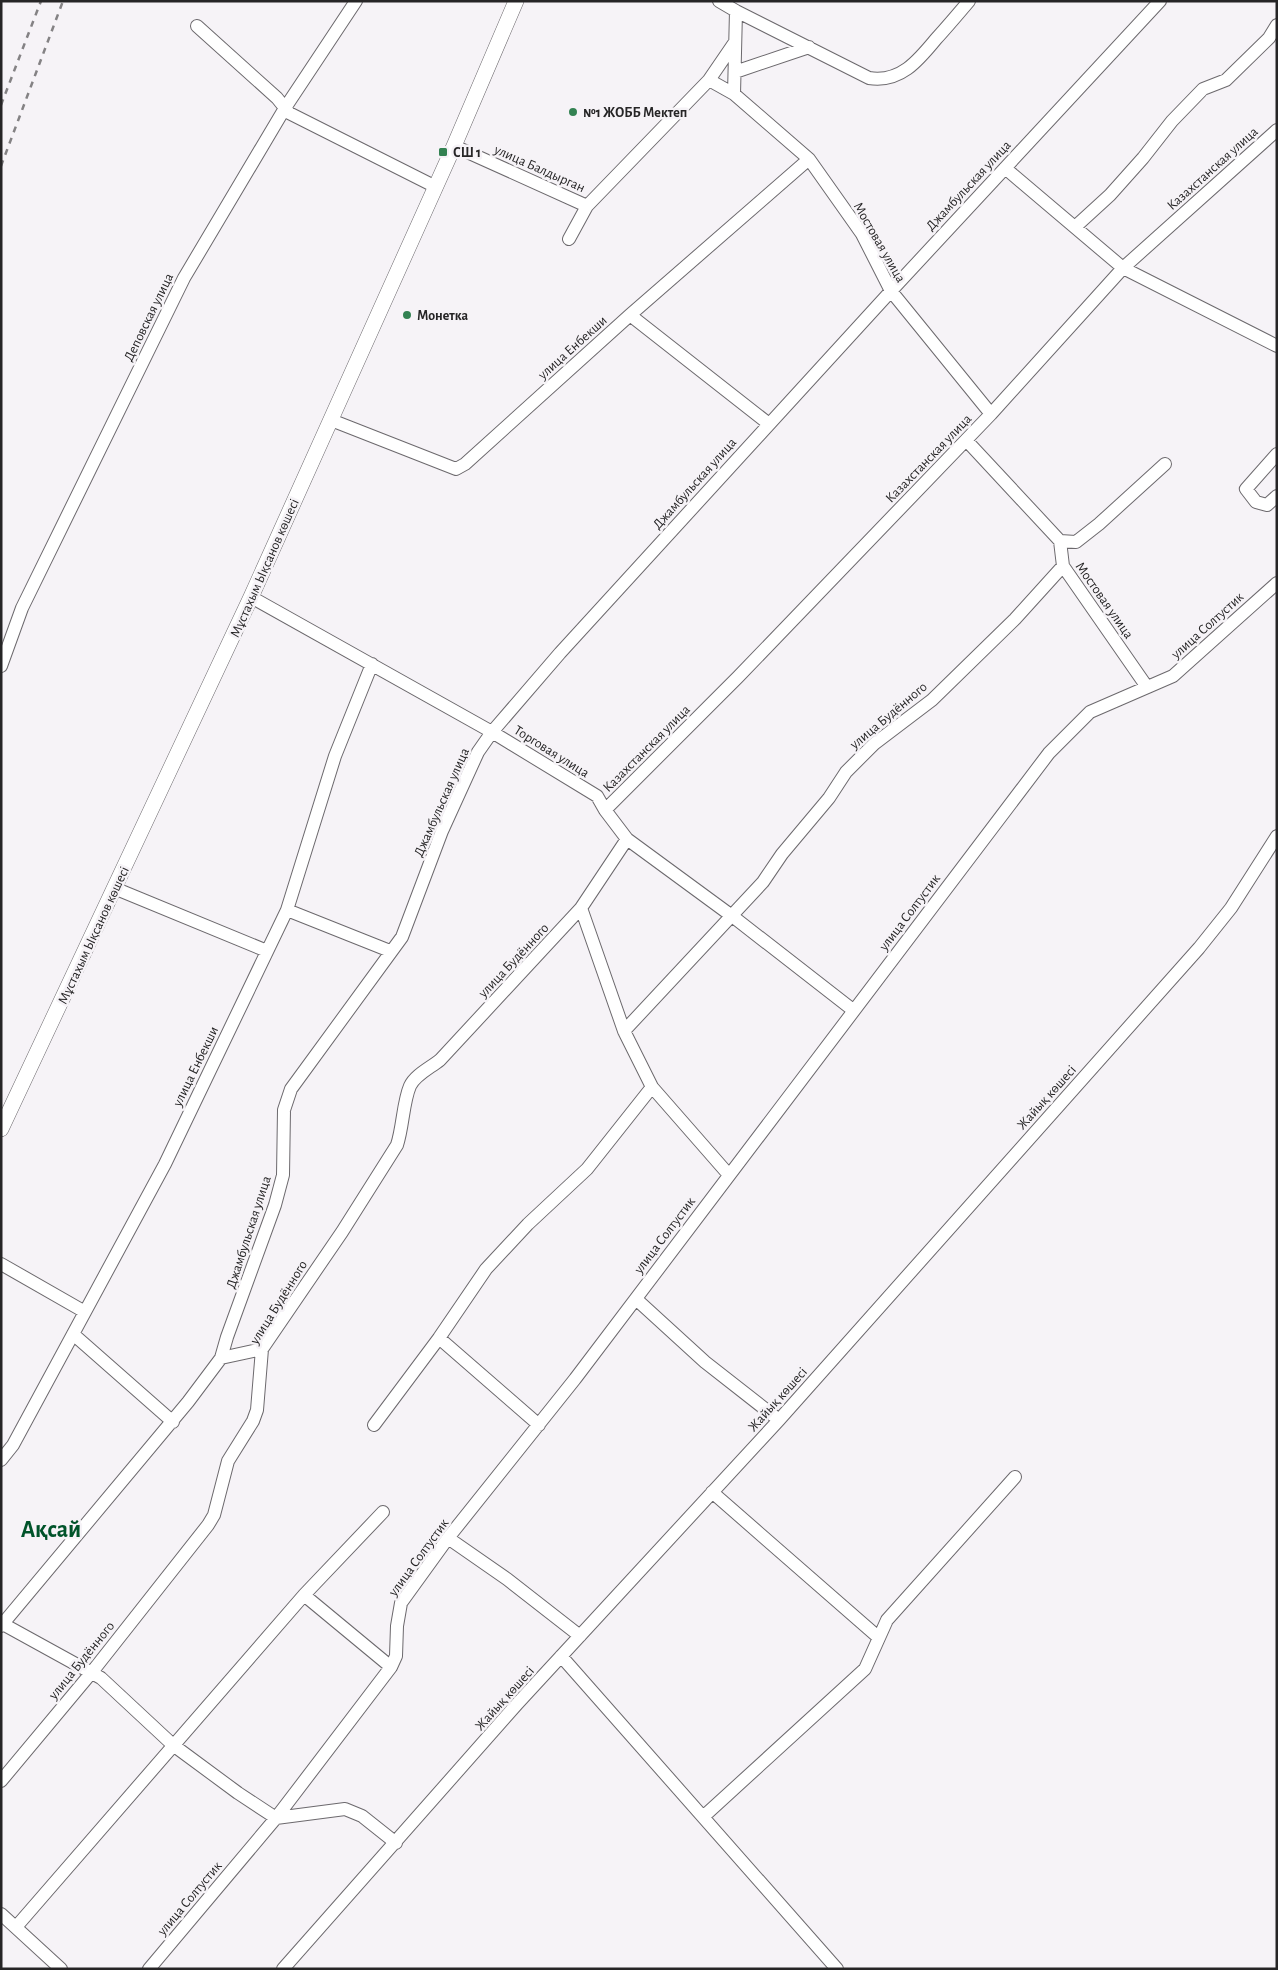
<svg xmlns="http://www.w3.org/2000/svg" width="1278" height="1970" font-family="'Alegreya Sans',sans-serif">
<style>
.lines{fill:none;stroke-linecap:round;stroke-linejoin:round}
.minor-casing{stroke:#6c696d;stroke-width:14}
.major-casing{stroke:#6c696d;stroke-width:16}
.minor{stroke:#fff;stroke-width:12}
.major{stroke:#fff;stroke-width:15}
.rail{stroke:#848284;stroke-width:2.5;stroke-dasharray:6 6;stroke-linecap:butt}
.poi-dot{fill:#338252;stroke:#f6f3f7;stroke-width:2}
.labels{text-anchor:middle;stroke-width:5;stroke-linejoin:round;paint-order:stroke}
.poi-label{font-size:14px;font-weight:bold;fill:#262526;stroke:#f6f3f7;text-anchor:start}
.street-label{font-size:14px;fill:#262526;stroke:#f6f3f7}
.town-label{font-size:24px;font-weight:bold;fill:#00532a;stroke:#f6f3f7}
</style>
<rect width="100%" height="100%" fill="#f6f3f7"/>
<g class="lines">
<defs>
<path id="minor" d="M719,1L736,11L734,94
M736,11L869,78C900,83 918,61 936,39C947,27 958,14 969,1
M197,26L277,98L289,113L436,187
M735,42L709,80L734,94L809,159L862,234L891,291L991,414
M735,72L809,47
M454,146L587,206
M1005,168L1123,268L1277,346
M1075,227L1110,195L1143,158L1172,121L1203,89L1226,80L1269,38L1277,25
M569,239L587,206L709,80
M630,315L769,424
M331,420L456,469L465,464L630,315L809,159
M966,440L1060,541L1063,566L1147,687
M1277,454L1246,489L1256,502L1267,505L1277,496
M1060,541L1076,542L1099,524L1165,464
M251,597L492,732L597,796L605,810L627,839L736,919L853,1010
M1,666L22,608L184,278L285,108L356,1
M605,810L738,677L991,414L1123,268L1277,130
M627,839L581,908L624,1031L652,1087L729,1175
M114,888L267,951
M287,910L390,951
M624,1031L763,882L782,854L829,798L846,772L874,744L932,700L1015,619L1063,566
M1,1264L85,1312
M636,1299L705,1362L779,1420
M73,1334L173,1422
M439,1338L539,1425
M221,1358L262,1349
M374,1425L439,1338L486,1269L528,1224L587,1169L652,1087
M1,1460L13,1445L165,1164L287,910L335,756L372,664
M712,1492L878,1637
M448,1538L507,1579L580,1636
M304,1595L391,1667
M1,1623L101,1678L173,1745L238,1793L276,1818L345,1809L362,1816L396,1843
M1,1626L188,1402L221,1358L227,1337L275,1205L283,1175L284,1110L291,1089L402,937L442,831L478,752L492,732L560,653L891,291L1160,1
M561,1656L837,1969
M1,1781L92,1672L208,1525L214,1515L228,1461L253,1421L257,1410L262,1349L342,1232L397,1145C403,1127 403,1102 410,1086C415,1075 430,1068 440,1060L581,908
M703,1817L865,1669L887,1620L1015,1477
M1,1914L61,1969
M16,1927L304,1595L383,1512
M149,1969L276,1818L391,1667L396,1656L397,1626L401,1603L448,1538L575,1379L1049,753L1090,712L1173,676L1277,583
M283,1969L517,1704L779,1420L1199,948L1231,908L1277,836"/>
<path id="major" d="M1,1129L251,597L454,146L516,1"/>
</defs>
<!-- minor casing -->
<use href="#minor" class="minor-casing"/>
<!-- major casing -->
<use href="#major" class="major-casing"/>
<!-- minor -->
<use href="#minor" class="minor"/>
<!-- major -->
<use href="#major" class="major"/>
<!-- rail -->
<path class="rail" d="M1,105L41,1
M1,166L63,1"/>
</g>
<!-- markers -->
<g class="poi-dot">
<circle cx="573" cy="112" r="5"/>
<rect x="438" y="147" width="10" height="10" rx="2.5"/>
<circle cx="407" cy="315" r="5"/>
</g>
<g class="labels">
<!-- poi labels -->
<g class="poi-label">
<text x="583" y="117">№1 ЖОББ Мектеп</text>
<text x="453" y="157">СШ 1</text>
<text x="417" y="320">Монетка</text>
</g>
<!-- street labels -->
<g class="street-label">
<text transform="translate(540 168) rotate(24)" y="5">улица Балдырган</text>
<text transform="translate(1212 168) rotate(-42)" y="5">Казахстанская улица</text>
<text transform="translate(968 185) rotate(-47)" y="5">Джамбульская улица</text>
<text transform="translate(880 242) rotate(60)" y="5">Мостовая улица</text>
<text transform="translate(148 317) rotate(-64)" y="5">Деповская улица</text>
<text transform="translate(572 347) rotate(-42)" y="5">улица Енбекши</text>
<text transform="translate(928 458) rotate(-46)" y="5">Казахстанская улица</text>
<text transform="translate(694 483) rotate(-48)" y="5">Джамбульская улица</text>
<text transform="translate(264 568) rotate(-66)" y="5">Мұстахым Ықсанов көшесі</text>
<text transform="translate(1105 600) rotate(55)" y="5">Мостовая улица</text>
<text transform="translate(1207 625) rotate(-42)" y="5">улица Солтустик</text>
<text transform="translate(888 715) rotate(-40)" y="5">улица Будённого</text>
<text transform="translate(646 748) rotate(-45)" y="5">Казахстанская улица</text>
<text transform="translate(552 751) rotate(32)" y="5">Торговая улица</text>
<text transform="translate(441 802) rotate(-66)" y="5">Джамбульская улица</text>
<text transform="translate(909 912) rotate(-53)" y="5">улица Солтустик</text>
<text transform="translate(93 935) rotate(-65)" y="5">Мұстахым Ықсанов көшесі</text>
<text transform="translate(513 960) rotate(-47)" y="5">улица Будённого</text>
<text transform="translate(195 1066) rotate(-64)" y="5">улица Енбекши</text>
<text transform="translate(1046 1097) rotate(-48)" y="5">Жайық көшесі</text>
<text transform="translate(248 1232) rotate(-72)" y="5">Джамбульская улица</text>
<text transform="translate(664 1235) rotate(-53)" y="5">улица Солтустик</text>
<text transform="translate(278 1302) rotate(-58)" y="5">улица Будённого</text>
<text transform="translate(777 1399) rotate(-48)" y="5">Жайық көшесі</text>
<text transform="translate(418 1557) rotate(-54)" y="5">улица Солтустик</text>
<text transform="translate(81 1660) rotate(-51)" y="5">улица Будённого</text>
<text transform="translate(504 1698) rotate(-48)" y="5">Жайық көшесі</text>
<text transform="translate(189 1898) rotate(-50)" y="5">улица Солтустик</text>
</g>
<!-- town labels -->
<g class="town-label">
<text x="51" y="1537">Ақсай</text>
</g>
</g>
<!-- border -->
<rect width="1278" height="1970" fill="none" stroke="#262526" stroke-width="5"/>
</svg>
